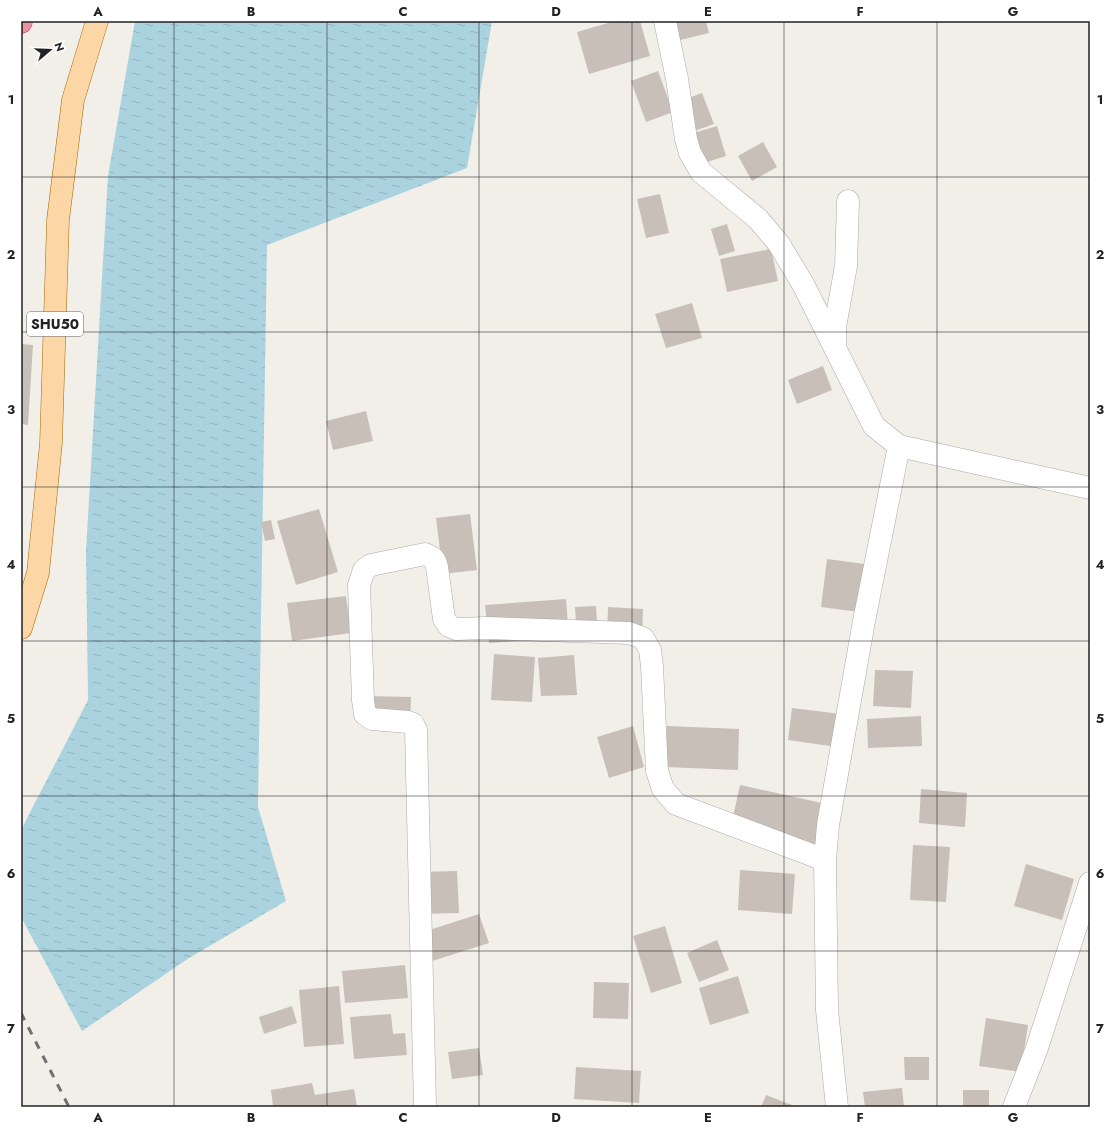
<svg xmlns="http://www.w3.org/2000/svg" width="1111" height="1128" font-family="Jost,sans-serif">
<style>
.water{fill:url(#water-ripples)}
.building{fill:#c7bfb8}
.lines{fill:none;stroke-linecap:round;stroke-linejoin:round}
.minor-casing{stroke:#a9a9a9;stroke-width:23}
.major-casing{stroke:#a06b00;stroke-width:23}
.highway-casing{stroke:#dc2a67;stroke-width:23}
.minor{stroke:#fff;stroke-width:22}
.major{stroke:#fcd6a4;stroke-width:22}
.highway{stroke:#e892a2;stroke-width:22}
.rail{stroke:#707070;stroke-width:3;stroke-dasharray:8 8;stroke-linecap:butt}
.grid{fill:none;stroke:#222;stroke-width:1;stroke-opacity:0.55}
.labels{text-anchor:middle;stroke-width:3;stroke-linejoin:round;paint-order:stroke}
.shield{fill:#fff;stroke:#646464;stroke-width:1}
.shield-label{font-size:14px;font-weight:bold;fill:#222}
.neatline{fill:none;stroke:#222;stroke-width:1.5}
.grid-label{font-size:13px;text-anchor:middle;font-weight:bold;fill:#222}
</style>
<defs>
<pattern id="water-ripples" width="26" height="14" patternUnits="userSpaceOnUse"><rect width="26" height="14" fill="#aad3df"/><path d="M2 4q2-2 4 0t4 0M15 11q2-2 4 0t4 0" fill="none" stroke="#92b5bf"/></pattern>
</defs>
<rect width="100%" height="100%" fill="#f2efe9"/>
<!-- water -->
<path class="water" d="M135,21H492L467,168L267,245L258,807L286,901L189,958L82,1031L21,917V830L88,700L86,551L108,176Z"/>
<!-- building -->
<path class="building" d="M615,21H640L650,56L589,74L577,32Z
M671,21H706L709,33L676,41Z
M658,71L673,112L646,122L631,81Z
M702,93L714,124L689,133L678,102Z
M717,126L726,156L694,166L684,136Z
M763,142L777,167L752,181L738,156Z
M660,194L669,233L646,238L637,199Z
M727,224L735,251L719,256L711,229Z
M771,249L778,281L727,292L720,259Z
M692,303L702,338L666,348L655,314Z
M21,344L33,345L28,425L21,424Z
M823,366L832,390L797,404L788,380Z
M366,411L373,441L333,450L326,421Z
M319,509L338,572L296,585L277,521Z
M470,514L477,570L443,574L436,518Z
M271,520L275,539L265,541L261,522Z
M827,559L865,564L859,612L821,607Z
M346,596L351,633L292,641L287,603Z
M566,599L569,637L489,643L485,605Z
M596,606L598,640L577,641L575,607Z
M608,607L643,609L642,641L607,639Z
M494,654L535,657L532,702L491,700Z
M574,655L577,695L541,696L538,658Z
M875,670L913,671L911,708L873,706Z
M366,696L411,697L410,728L364,726Z
M792,708L841,714L837,747L788,740Z
M921,716L922,746L868,748L867,719Z
M633,726L644,767L609,778L597,737Z
M667,726L739,729L738,770L665,767Z
M740,785L826,804L816,854L729,835Z
M921,789L967,793L965,827L919,823Z
M913,845L950,847L946,902L910,900Z
M1026,864L1074,879L1062,920L1014,906Z
M740,870L795,874L792,914L738,910Z
M457,871L459,913L419,914L417,872Z
M479,914L489,943L426,963L417,934Z
M665,926L682,983L651,993L633,936Z
M717,940L729,970L699,982L687,953Z
M405,965L408,998L345,1003L342,971Z
M738,976L749,1013L710,1025L699,988Z
M594,982L629,983L628,1019L593,1018Z
M339,986L344,1044L304,1047L299,990Z
M292,1006L297,1023L264,1034L259,1017Z
M391,1014L393,1034L405,1033L407,1055L354,1059L350,1017Z
M986,1018L1028,1025L1021,1072L979,1066Z
M479,1048L483,1075L452,1079L448,1052Z
M904,1057H929V1080H905Z
M576,1067L641,1071L639,1103L574,1099Z
M312,1083L315,1095L354,1089L357,1107H273L271,1090Z
M902,1088L904,1107H865L863,1092Z
M963,1090H989V1107H963Z
M766,1095L797,1107H761Z"/>
<g class="lines">
<defs>
<path id="minor" d="M665,21L677,79L686,139L690,153L701,172L758,219L779,244L803,284L874,426L899,446L1090,488
M835,347V327L846,266L848,201
M425,1107L416,730L413,724L408,722L372,719L365,714L363,700L359,585L364,570L371,565L425,554C433,557 435,559 437,567L444,619L449,626L456,629L486,628L629,633L643,638L650,650L652,666L657,771L663,789L676,804L825,860
M837,1107L827,1010L825,860L828,825L864,621L899,446
M1014,1107L1037,1048L1090,883"/>
<path id="major" d="M21,628L38,573L51,443L58,220L73,100L97,21"/>
<path id="highway" d="M21,22V21"/>
</defs>
<!-- minor casing -->
<use href="#minor" class="minor-casing"/>
<!-- major casing -->
<use href="#major" class="major-casing"/>
<!-- highway casing -->
<use href="#highway" class="highway-casing"/>
<!-- minor -->
<use href="#minor" class="minor"/>
<!-- major -->
<use href="#major" class="major"/>
<!-- highway -->
<use href="#highway" class="highway"/>
<!-- rail -->
<path class="rail" d="M21,1013L69,1107"/>
</g>
<!-- grid -->
<path class="grid" d="M174,21V1107M327,21V1107M479,21V1107M632,21V1107M784,21V1107M937,21V1107M21,177H1090M21,332H1090M21,487H1090M21,641H1090M21,796H1090M21,951H1090"/>
<g class="labels">
<!-- shield labels -->
<rect class="shield" x="27" y="312" width="56" height="24" rx="3"/>
<g class="shield-label">
<text x="55" y="329">SHU50</text>
</g>
</g>
<!-- border -->
<rect width="1111" height="1128" fill="none" stroke="#ffffff" stroke-width="44"/>
<!-- north arrow -->
<g transform="translate(50 50) rotate(71)" stroke="#ffffff" stroke-width="3" paint-order="stroke">
<path d="M0-3L7 15L0 10L-7 15Z" fill="#222222"/>
<text y="-6" font-size="11" font-weight="bold" text-anchor="middle" fill="#222222">N</text>
</g>
<rect x="22" y="22" width="1067" height="1084" class="neatline"/>
<g class="grid-label">
<text x="98" y="16">A</text>
<text x="251" y="16">B</text>
<text x="403" y="16">C</text>
<text x="556" y="16">D</text>
<text x="708" y="16">E</text>
<text x="860" y="16">F</text>
<text x="1013" y="16">G</text>
<text x="11" y="104">1</text>
<text x="1100" y="104">1</text>
<text x="11" y="259">2</text>
<text x="1100" y="259">2</text>
<text x="11" y="414">3</text>
<text x="1100" y="414">3</text>
<text x="11" y="569">4</text>
<text x="1100" y="569">4</text>
<text x="11" y="723">5</text>
<text x="1100" y="723">5</text>
<text x="11" y="878">6</text>
<text x="1100" y="878">6</text>
<text x="11" y="1033">7</text>
<text x="1100" y="1033">7</text>
<text x="98" y="1122">A</text>
<text x="251" y="1122">B</text>
<text x="403" y="1122">C</text>
<text x="556" y="1122">D</text>
<text x="708" y="1122">E</text>
<text x="860" y="1122">F</text>
<text x="1013" y="1122">G</text>
</g>
</svg>
